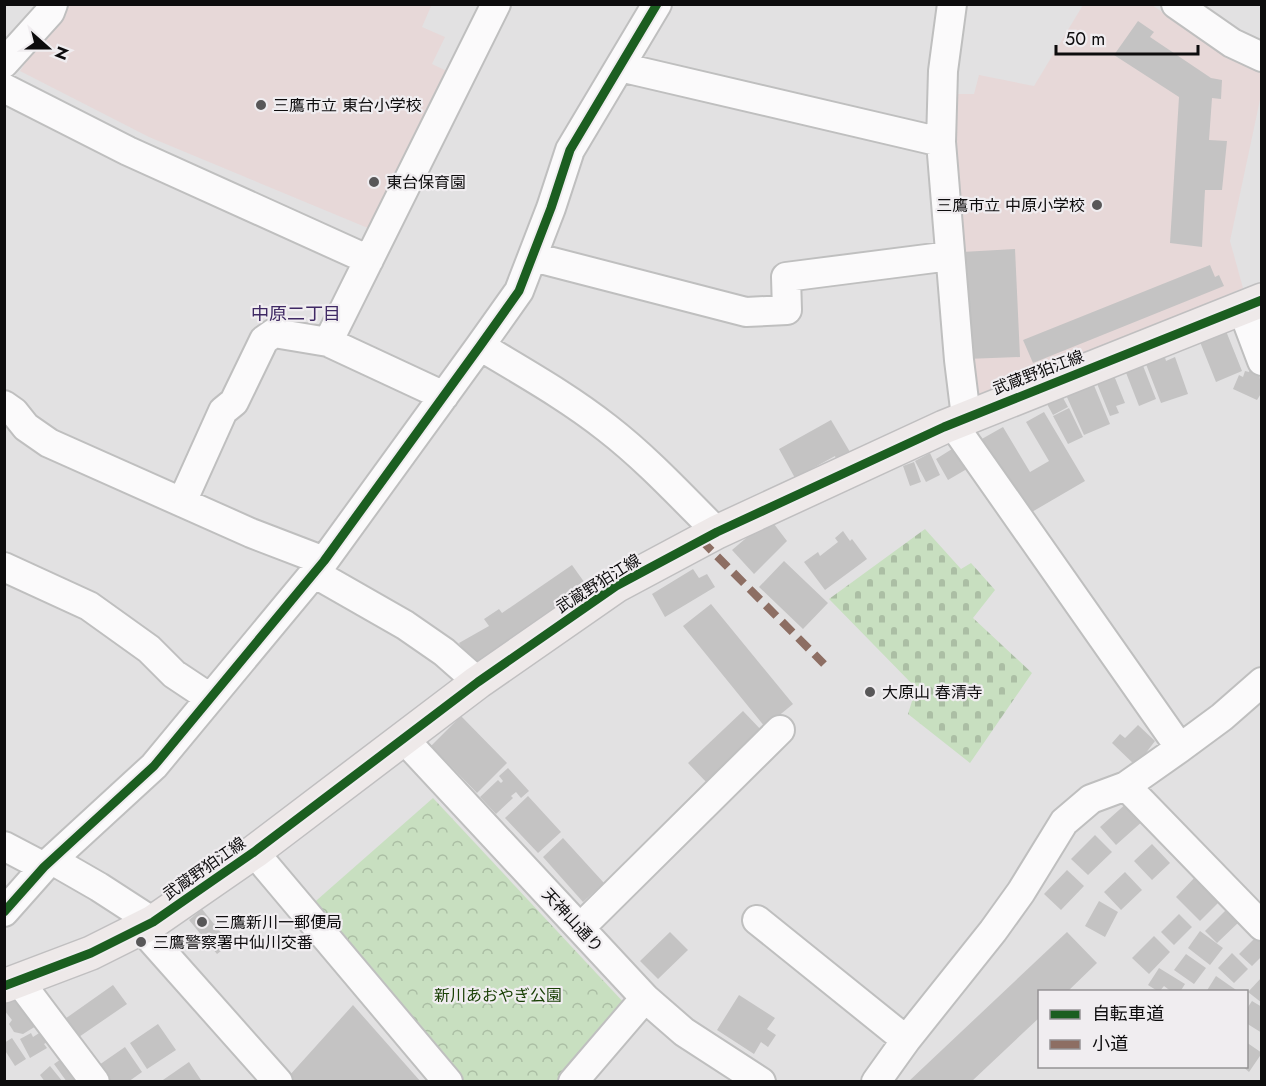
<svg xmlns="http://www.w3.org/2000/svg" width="1266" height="1086" font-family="Jost,'Noto Sans JP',sans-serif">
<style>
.education{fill:#e7d8d8}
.cemetery{fill:url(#cemetery-stones)}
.park{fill:url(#park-crowns)}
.building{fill:#c4c3c3}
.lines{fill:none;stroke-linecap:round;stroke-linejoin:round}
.minor-casing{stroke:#bfbfbf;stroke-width:32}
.major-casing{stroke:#c0bfc0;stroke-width:36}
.minor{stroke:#fbfafb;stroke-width:28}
.major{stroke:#eee9e9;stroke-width:33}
.quiet{stroke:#8d6e63;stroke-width:8;stroke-dasharray:15 8;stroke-linecap:butt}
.cycleway-casing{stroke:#f0edf0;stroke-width:13}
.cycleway{stroke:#1b5e20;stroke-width:9}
.poi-dot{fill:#585758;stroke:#f0edf0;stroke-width:2}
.labels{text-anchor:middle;stroke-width:4.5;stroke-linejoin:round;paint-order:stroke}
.poi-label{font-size:16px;fill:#0d0c0d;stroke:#f0edf0;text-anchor:start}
.street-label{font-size:16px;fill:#0d0c0d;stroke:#f0edf0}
.park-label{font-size:16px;fill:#194005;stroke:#f0edf0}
.neighbourhood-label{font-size:18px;fill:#3f2964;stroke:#f0edf0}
</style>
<defs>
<pattern id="cemetery-stones" width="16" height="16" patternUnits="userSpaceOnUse" patternTransform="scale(1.5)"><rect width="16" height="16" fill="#c8dfc0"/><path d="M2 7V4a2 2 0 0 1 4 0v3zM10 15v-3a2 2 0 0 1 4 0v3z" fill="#abbea4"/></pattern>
<pattern id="park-crowns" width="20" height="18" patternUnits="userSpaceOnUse" patternTransform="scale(1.5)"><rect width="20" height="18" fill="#c8dfc0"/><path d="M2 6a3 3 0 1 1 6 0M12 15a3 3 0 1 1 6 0" fill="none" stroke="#abbea4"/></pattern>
</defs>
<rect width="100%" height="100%" fill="#e2e1e2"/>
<!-- education -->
<path class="education" d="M103,4L106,6L107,4H432L422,27L445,37L432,64L451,73L375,231L149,137L20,71L64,5Z
M1083,5H1152L1233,61L1261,71V95L1230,241L1243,288L971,404L954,170L955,94H974L979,75L1034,86Z"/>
<!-- cemetery -->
<path class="cemetery" d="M925,529L961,569L971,563L995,590L973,618L1032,673L970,763L908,714L916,688L829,599Z"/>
<!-- park -->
<path class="park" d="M433,798L626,1005L560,1081H459L309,907Z"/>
<!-- building -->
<path class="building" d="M1138,21L1154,32L1150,37L1211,78L1222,80L1221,99L1212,98L1209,140L1227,141L1222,190H1205L1202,247L1170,243L1179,97L1114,55Z
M1015,249L1020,357L966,359L962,252Z
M1210,265L1215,277L1219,275L1224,286L1033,363L1023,340Z
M1226,331L1242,371L1216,382L1200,342Z
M1164,354L1166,361L1175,357L1188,394L1161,403L1144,359Z
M1140,358L1156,399L1139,406L1123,365Z
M1250,369L1259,373L1262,392L1257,400L1233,389L1239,375L1243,377L1245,371L1249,372Z
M1113,373L1125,403L1116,406L1119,413L1110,416L1096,381Z
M1093,383L1110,424L1084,435L1066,395Z
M1062,396L1068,407L1053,415L1047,404Z
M1069,408L1083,437L1068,444L1053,416Z
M1044,412L1085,481L1025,516L980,440L1003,427L1030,472L1049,461L1026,422Z
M831,420L850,452L836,459L835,456L795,478L779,449Z
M960,444L972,466L948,480L936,459Z
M930,453L940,475L926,482L915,461Z
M914,462L921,482L910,486L903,466Z
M764,523L766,528L774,524L787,541L754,574L732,550Z
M843,531L850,541L852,539L867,559L825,590L804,562L818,552L820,556L838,542L835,538Z
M784,561L828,603L803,629L759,587Z
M572,565L587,586L474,665L459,643L489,626L484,619L499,609L502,613Z
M693,569L699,578L707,574L715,587L665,617L652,594Z
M711,604L793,704L765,727L683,626Z
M743,711L764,733L709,785L688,763Z
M461,716L507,763L477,793L431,746Z
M1138,725L1155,741L1136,766L1112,743L1120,734L1125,738Z
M508,768L529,791L521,798L516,792L511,796L513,798L496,814L480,797L498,780L501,783L503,781L499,776Z
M528,796L561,832L538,853L505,818Z
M1128,802L1144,820L1116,845L1100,827Z
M1095,835L1112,852L1088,875L1071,859Z
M563,838L604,883L583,902L543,857Z
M1152,844L1170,863L1152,880L1134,861Z
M1067,870L1084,886L1061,910L1044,894Z
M1125,872L1142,890L1121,910L1104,892Z
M1199,873L1223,898L1200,921L1176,897Z
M1099,901L1118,912L1105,937L1085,926Z
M1228,908L1240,921L1217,943L1205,931Z
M202,909L230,944L217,954L189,920Z
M1179,914L1192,927L1174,945L1161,932Z
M1200,931L1223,948L1210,965L1188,948Z
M670,932L688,950L658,979L640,961Z
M1067,932L1097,963L1067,992H1040V1017L971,1082H908Z
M1260,933L1262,956L1252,966L1239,954Z
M1154,936L1170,952L1149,974L1132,958Z
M1232,953L1248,969L1234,983L1218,968Z
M1186,954L1206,968L1194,984L1174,970Z
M1159,968L1185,984L1180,992H1172L1164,986L1159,992L1148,985Z
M1216,976L1239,992H1206Z
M1262,977V1003L1248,992Z
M113,985L127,1004L76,1039L62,1021Z
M19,989L46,1020L23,1034L14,1032L9,1024L12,1020L4,1010V996Z
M739,995L775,1018L767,1029L776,1035L768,1047L761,1042L754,1054L717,1030Z
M1252,1001L1262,1007V1033L1246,1023V1010Z
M353,1005L421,1082H295L289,1076Z
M158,1024L176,1050L147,1069L130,1043Z
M47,1028L53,1038L44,1044L47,1048L30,1058L20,1039L31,1033L33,1037Z
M12,1038L26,1059L15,1066L4,1049V1043Z
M1246,1042L1262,1053L1249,1072L1242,1066H1246Z
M125,1047L142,1072L128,1082H110L99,1065Z
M64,1057L82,1082H67L54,1064Z
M189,1062L201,1080L160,1082Z
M50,1066L63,1082H45L40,1075Z"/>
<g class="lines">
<defs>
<path id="minor" d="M952,4L943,71L941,142L959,360L966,417
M1176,4L1232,43L1262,57
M4,63L50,12L53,4
M620,67L941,142
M4,88L128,151L369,260
M533,257L746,312L787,310L786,277L950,256
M1242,308L1262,361
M328,342L496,4
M480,346C523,372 568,397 607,428C647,459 681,496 717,532
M4,405L14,412L26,427L49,443L251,533L324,561
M952,423L1180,748
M182,502L223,411L234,402L264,340L274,333L328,342L444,396
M4,567L89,606L149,649L174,674L210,698
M314,573L405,625L444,652L478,682
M403,738L645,998L684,1032L761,1082
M1126,786L1262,926
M4,846L44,867
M254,852L448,1082
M52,860L99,887L153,922
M4,912L44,867L154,766L324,561L480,346L519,291L551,208L570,150L657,4
M757,920L906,1040
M580,928L780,730
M142,929L278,1082
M19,981L95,1082
M573,1082L645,998
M876,1082L906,1040L993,931L1021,892L1064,822L1091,799L1126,786L1180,748L1222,717L1262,682"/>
<path id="major" d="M4,986L91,953L153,922L254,852L478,682L616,586L717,532L944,427L1262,300"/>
</defs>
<!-- minor casing -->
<use href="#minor" class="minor-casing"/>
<!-- major casing -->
<use href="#major" class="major-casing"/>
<!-- minor -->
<use href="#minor" class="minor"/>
<!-- major -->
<use href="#major" class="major"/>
<!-- quiet -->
<path class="quiet" d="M701,540L824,664"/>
<defs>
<path id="cycleway" d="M4,912L44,867L154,766L324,561L480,346L519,291L551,208L570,150L657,4
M4,986L91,953L153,922L254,852L478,682L616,586L717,532L944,427L1262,300"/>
</defs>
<!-- cycleway casing -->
<use href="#cycleway" class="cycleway-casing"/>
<!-- cycleway -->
<use href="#cycleway" class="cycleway"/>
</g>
<!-- markers -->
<g class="poi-dot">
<circle cx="261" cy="105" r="6"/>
<circle cx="374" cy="182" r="6"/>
<circle cx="1097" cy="205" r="6"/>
<circle cx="870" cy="692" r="6"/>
<circle cx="202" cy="922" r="6"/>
<circle cx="141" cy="942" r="6"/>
</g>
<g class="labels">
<!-- poi labels -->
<g class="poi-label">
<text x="273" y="111">三鷹市立 東台小学校</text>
<text x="386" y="188">東台保育園</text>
<text x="1085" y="211" text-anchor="end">三鷹市立 中原小学校</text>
<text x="882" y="698">大原山 春清寺</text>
<text x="214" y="928">三鷹新川一郵便局</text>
<text x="153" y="948">三鷹警察署中仙川交番</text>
</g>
<!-- street labels -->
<g class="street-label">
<text transform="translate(1038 372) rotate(-21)" y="6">武蔵野狛江線</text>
<text transform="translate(598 583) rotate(-32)" y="6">武蔵野狛江線</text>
<text transform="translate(204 868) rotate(-35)" y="6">武蔵野狛江線</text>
<text transform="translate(573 920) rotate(47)" y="6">天神山通り</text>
</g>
<!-- park labels -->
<g class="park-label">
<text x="498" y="1001">新川あおやぎ公園</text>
</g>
<!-- neighbourhood labels -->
<g class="neighbourhood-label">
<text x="296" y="320">中原二丁目</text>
</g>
</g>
<!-- border -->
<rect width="1266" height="1086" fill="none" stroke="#0d0c0d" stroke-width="12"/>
<!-- legend -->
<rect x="1038" y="990" width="210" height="78" fill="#f0edf0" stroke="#959395" stroke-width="1.5"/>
<rect x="1050" y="1010" width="30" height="9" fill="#1b5e20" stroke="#959395" stroke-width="1.5"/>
<text x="1092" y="1020" font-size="18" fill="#0d0c0d">自転車道</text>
<rect x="1050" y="1040" width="30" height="9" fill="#8d6e63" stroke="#959395" stroke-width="1.5"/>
<text x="1092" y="1050" font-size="18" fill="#0d0c0d">小道</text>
<!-- north arrow -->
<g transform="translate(48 48) rotate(111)" stroke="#f0edf0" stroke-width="4.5" paint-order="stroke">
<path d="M0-4.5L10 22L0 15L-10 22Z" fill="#0d0c0d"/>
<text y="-9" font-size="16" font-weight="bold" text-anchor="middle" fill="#0d0c0d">N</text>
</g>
<!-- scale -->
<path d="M1056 45v9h142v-9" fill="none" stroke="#0d0c0d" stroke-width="3"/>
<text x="1065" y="45" font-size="18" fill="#0d0c0d" stroke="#f0edf0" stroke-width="4.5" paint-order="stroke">50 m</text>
</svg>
